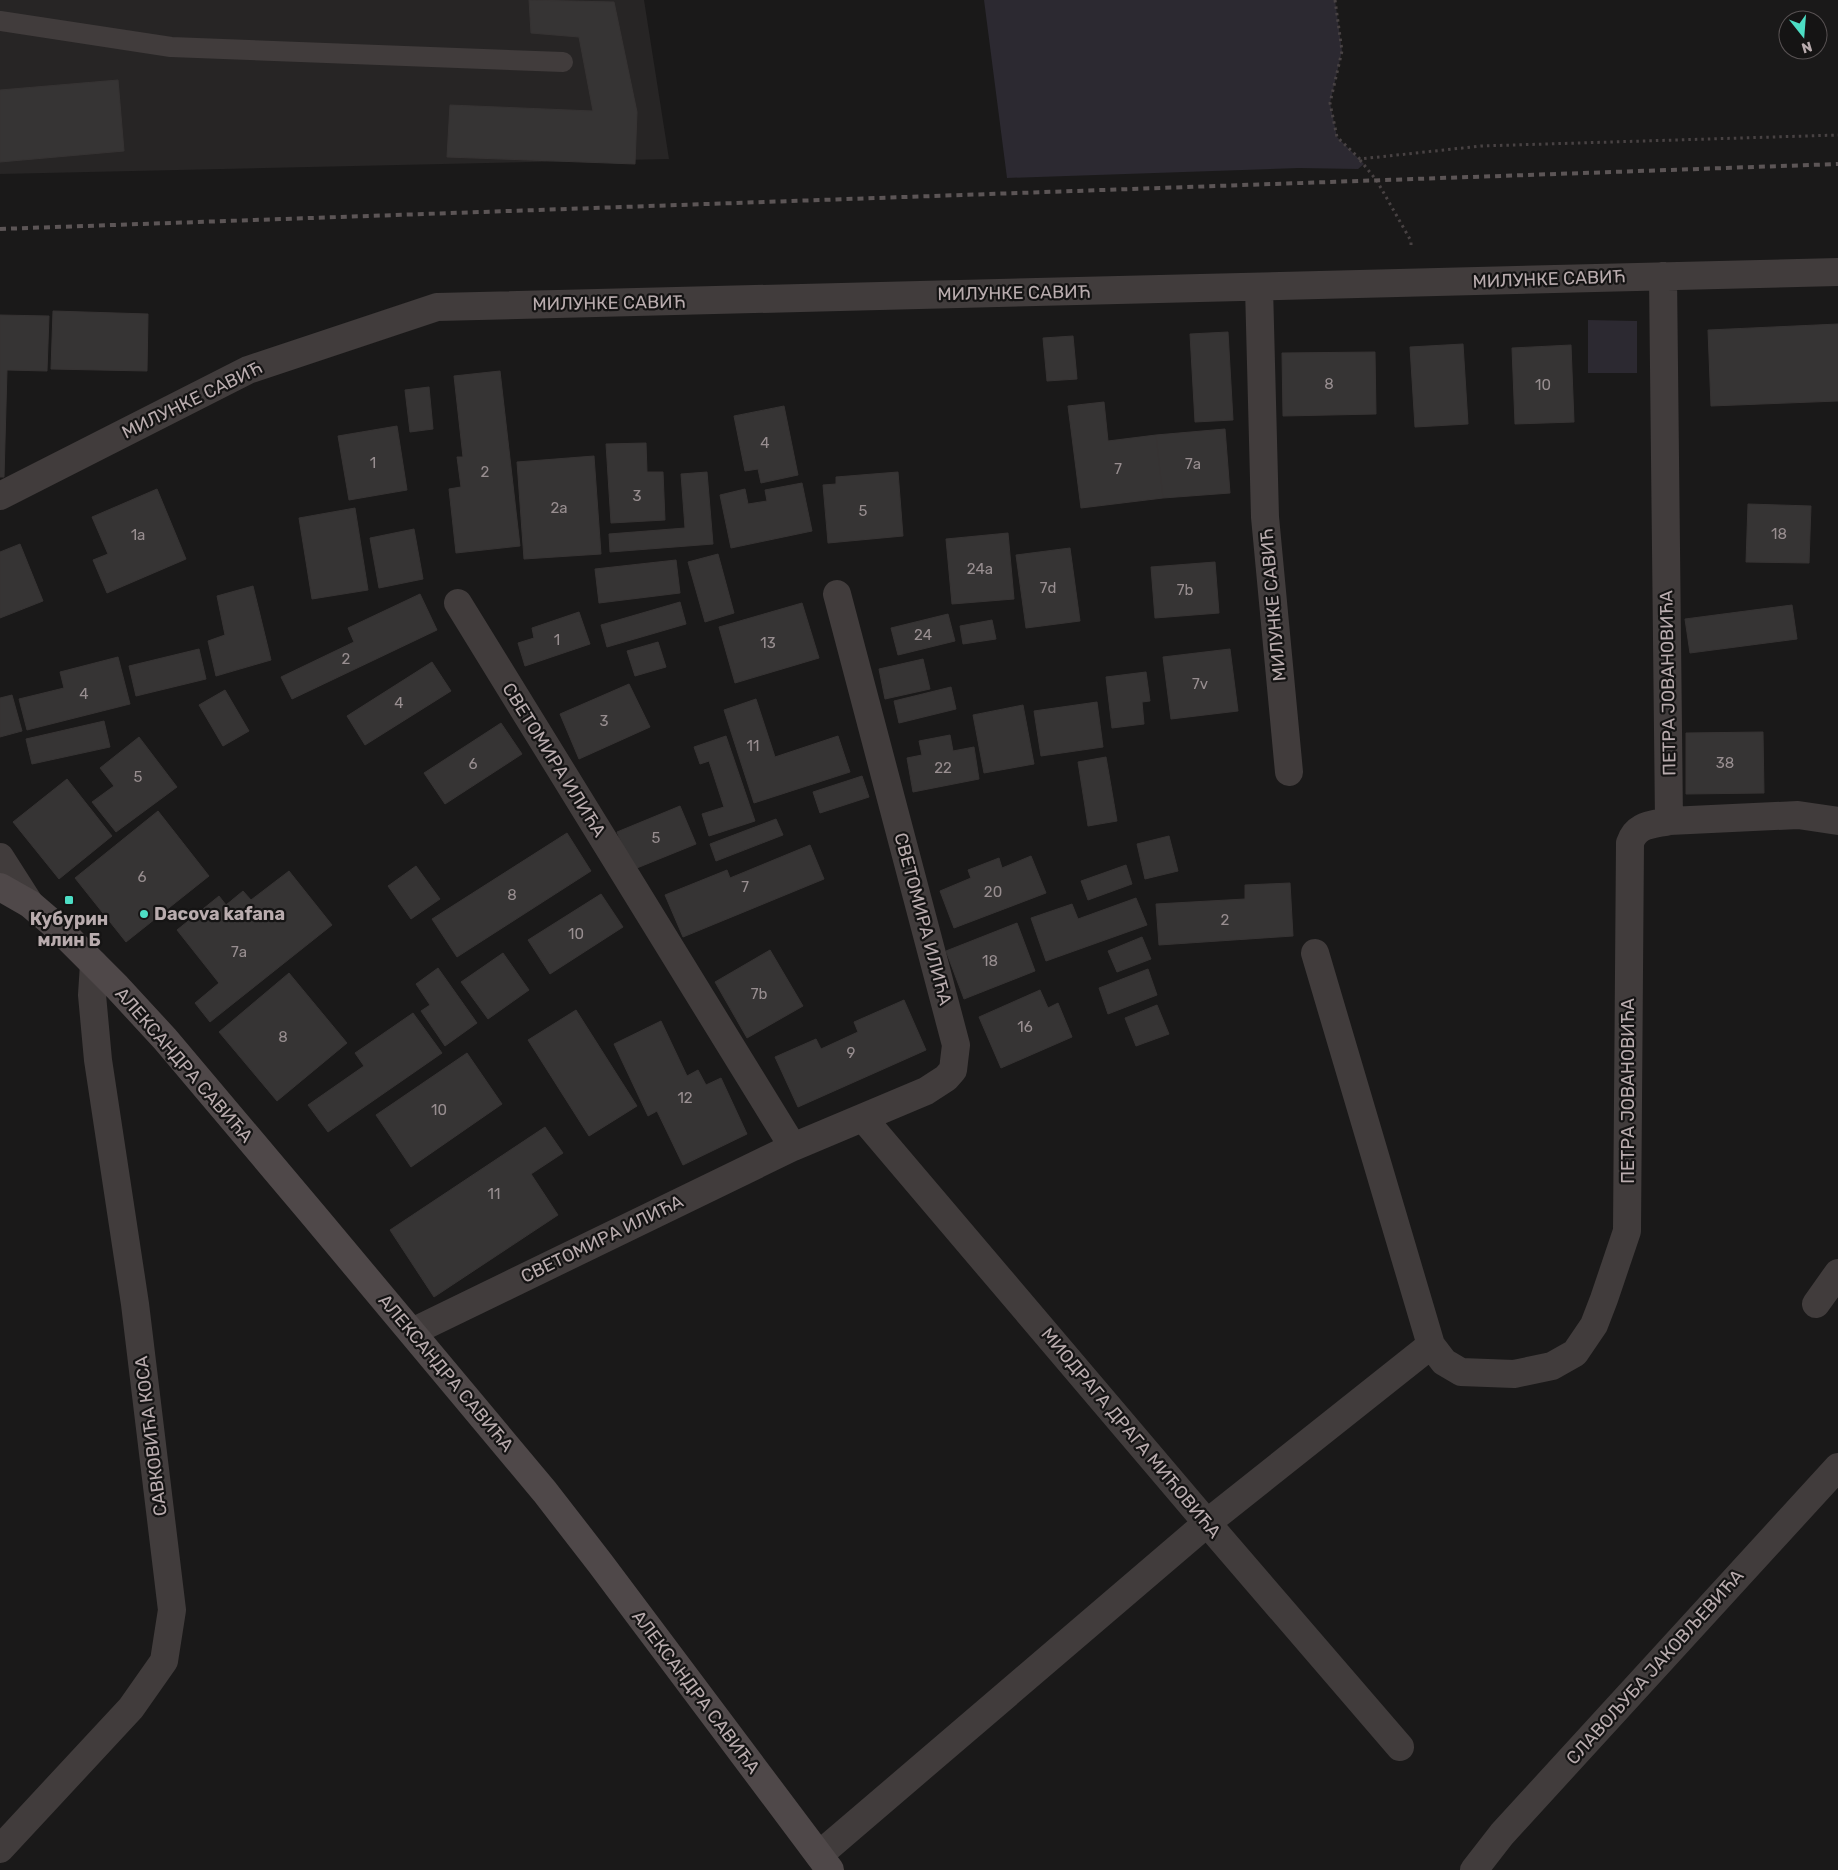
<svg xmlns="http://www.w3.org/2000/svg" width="1838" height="1870" font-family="Rubik,sans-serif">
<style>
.built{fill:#272525}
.green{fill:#2c2931}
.building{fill:#363434;stroke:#363333}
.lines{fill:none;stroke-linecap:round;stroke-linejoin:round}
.path{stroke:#484243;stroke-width:3;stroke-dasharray:2.5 4;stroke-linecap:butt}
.service{stroke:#413c3c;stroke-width:20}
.minor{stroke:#413c3c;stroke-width:28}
.secondary{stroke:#4f4849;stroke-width:28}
.rail{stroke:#5c5556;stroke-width:4;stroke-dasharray:6 5;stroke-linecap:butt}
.poi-dot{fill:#4ddec5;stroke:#151414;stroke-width:2}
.labels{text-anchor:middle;stroke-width:4.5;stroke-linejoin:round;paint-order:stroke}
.number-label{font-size:15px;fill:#988e90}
.street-label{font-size:18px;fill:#b9acae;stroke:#151414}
.poi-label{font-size:18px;font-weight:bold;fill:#b9acae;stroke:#151414;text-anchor:start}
</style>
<rect width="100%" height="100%" fill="#1a1919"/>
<!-- built -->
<path class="built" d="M0,0H644L669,159L0,174Z"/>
<!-- green -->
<path class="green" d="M984,0H1335L1342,51L1330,103L1337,137L1364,164L1358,169L1299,168L1007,178Z
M1588,320L1637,321V373H1588Z"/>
<!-- building -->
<path class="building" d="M529,0L614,2L637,112L635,164L447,157L450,105L593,111L579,37L531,33Z
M118,80L124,151L0,162V90Z
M53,311L148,314L147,371L51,369Z
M0,315L49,316L47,371L7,370L4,477H0Z
M1838,324V401L1711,406L1708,330Z
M1228,332L1233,420L1195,422L1190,334Z
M1073,336L1077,379L1047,381L1043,338Z
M1463,344L1468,424L1415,427L1410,347Z
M1571,345L1574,422L1515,424L1512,348Z
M1375,352L1376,414L1283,416L1282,353Z
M500,371L520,546L456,553L449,489L461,487L457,457H463L454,376Z
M429,387L433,429L410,432L405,390Z
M1104,402L1108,441L1156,435L1163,498L1081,508L1068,406Z
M784,406L798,475L761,483L758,469L745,471L734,416Z
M397,426L407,490L349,500L338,436Z
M1225,429L1230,493L1163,498L1156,435Z
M646,443L647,472H663L665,520L611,523L606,444Z
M594,456L601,554L524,559L517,462Z
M707,472L713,544L610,552L609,534L685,528L681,474Z
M898,472L903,536L828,543L823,485L836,484V477Z
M802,483L812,531L731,548L720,495L745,489L748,504L767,501L765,490Z
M157,489L186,559L107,593L93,560L108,554L92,517Z
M1748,504L1811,506L1809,563L1746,562Z
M355,508L368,590L312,599L299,518Z
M414,529L423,579L379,588L370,538Z
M1008,533L1014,599L952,604L946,539Z
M20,544L43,601L0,618V552Z
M1070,548L1080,621L1026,628L1016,555Z
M718,554L734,613L705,622L688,562Z
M676,560L680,593L599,603L595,569Z
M1215,562L1219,613L1155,618L1151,567Z
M253,586L271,660L216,676L208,641L225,635L217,596Z
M420,594L437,630L292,699L281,677L354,642L348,628Z
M680,602L686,624L607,647L601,625Z
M802,603L819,658L735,683L719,627Z
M1792,605L1797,639L1690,653L1685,619Z
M579,612L590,644L525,666L518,643L534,638L532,628Z
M948,614L955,641L898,655L891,628Z
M992,620L996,639L963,644L960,626Z
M658,642L666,667L635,676L627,651Z
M199,649L206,679L136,696L129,666Z
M1230,649L1238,711L1171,719L1163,657Z
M118,657L130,704L27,730L19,699L64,688L60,672Z
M923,659L930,689L885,699L879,669Z
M432,662L451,691L365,745L347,716Z
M1146,672L1150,701L1142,702L1144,724L1112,728L1106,677Z
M629,684L650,727L579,759L560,714Z
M951,687L956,709L899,723L894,701Z
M225,690L249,731L223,746L199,705Z
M12,695L22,731L0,737V698Z
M756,699L775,757L838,736L850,772L754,803L724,710Z
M1097,702L1103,747L1041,756L1034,711Z
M1023,705L1034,764L984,773L973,715Z
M104,721L110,747L32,764L26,739Z
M501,723L522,754L445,804L424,773Z
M1763,732L1764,793L1686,794V733Z
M950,735L953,751L974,747L979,779L913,792L907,758L922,755L919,741Z
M726,736L755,821L709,836L702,814L724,807L709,761L700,764L694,747Z
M139,737L177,787L116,832L92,802L114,786L100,768Z
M1106,757L1117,821L1088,826L1078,762Z
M862,776L869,797L820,813L813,792Z
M67,779L112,836L59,879L13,822Z
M680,806L696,844L632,870L617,832Z
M158,811L209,876L126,942L75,878Z
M776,819L783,835L716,861L710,844Z
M567,833L591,871L457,957L432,919Z
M1169,836L1178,871L1145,879L1137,844Z
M810,845L824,879L683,937L665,895L727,870L730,878Z
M1031,856L1046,893L954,928L940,891L971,878L968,870L999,858L1002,868Z
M1126,865L1132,884L1088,900L1081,881Z
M416,866L440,899L411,919L388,886Z
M289,871L332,925L210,1022L195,1003L219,983L177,930L219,896L226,905L243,891L251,900Z
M1290,883L1293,936L1159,945L1156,904L1245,899V885Z
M601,894L623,927L550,974L528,940Z
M1136,898L1147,925L1046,961L1031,918L1072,904L1078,919Z
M1017,923L1035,971L964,999L946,951Z
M1142,937L1151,959L1117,972L1108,951Z
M770,950L803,1006L747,1038L715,982Z
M503,953L529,990L488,1019L461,982Z
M438,968L477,1023L445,1046L421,1011L430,1005L416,984Z
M1148,969L1157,995L1108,1014L1099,988Z
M289,973L347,1043L277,1101L219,1032Z
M1040,990L1048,1008L1058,1003L1072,1037L1001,1068L979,1017Z
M904,1000L926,1050L798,1107L775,1057L816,1039L821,1049L858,1032L854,1022Z
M1157,1005L1169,1034L1136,1046L1125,1018Z
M576,1010L637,1106L589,1136L528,1040Z
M413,1013L442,1053L328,1132L308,1105L364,1066L355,1053Z
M661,1021L687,1076L698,1070L706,1085L721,1078L747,1134L683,1165L657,1111L648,1116L614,1044Z
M467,1053L502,1104L411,1167L376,1115Z
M545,1127L563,1153L531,1174L558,1215L434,1297L390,1230Z"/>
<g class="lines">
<!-- path -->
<path class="path" d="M1335,0L1342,51L1330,103L1337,137L1360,159L1481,146L1838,135
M1360,160L1377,181L1411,241V248"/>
<!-- service -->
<path class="service" d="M0,21L171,47L563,62"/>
<!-- minor -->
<path class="minor" d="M1259,287L1265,517L1289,772
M0,496L248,370L437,307L1838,272
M458,603L793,1147
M1669,821L1798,815L1838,821
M0,857L30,904
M1315,953L1431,1345L1444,1362L1461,1372L1514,1374L1552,1366L1575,1353L1594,1325L1604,1299L1627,1231L1630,843C1636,824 1652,825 1669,821L1663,276
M863,1118L1207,1523L1400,1747
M1816,1304L1838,1273
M412,1332L793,1147L926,1091L946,1078L953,1070L956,1045L837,594
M0,1849L131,1708L164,1661L172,1610L135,1304L98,1060L92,995L94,964
M819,1855L1207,1523L1431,1345
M1474,1870L1502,1834L1838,1467"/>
<!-- secondary -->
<path class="secondary" d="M0,887L30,904L58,928L117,987L165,1039L316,1218L545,1492L600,1563L830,1870"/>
<!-- rail -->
<path class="rail" d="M0,229L1838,164"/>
</g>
<!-- markers -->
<g class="poi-dot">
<rect x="64" y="895" width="10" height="10" rx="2.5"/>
<circle cx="144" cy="914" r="5"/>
</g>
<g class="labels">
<!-- number labels -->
<g class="number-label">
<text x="1329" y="389">8</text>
<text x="1543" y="390">10</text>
<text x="765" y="448">4</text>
<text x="373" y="468">1</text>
<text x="1193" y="469">7a</text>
<text x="1118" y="474">7</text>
<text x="485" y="477">2</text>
<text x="637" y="501">3</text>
<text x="559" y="513">2a</text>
<text x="863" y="516">5</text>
<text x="1779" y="539">18</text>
<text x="138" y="540">1a</text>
<text x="980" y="574">24a</text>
<text x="1048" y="593">7d</text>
<text x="1185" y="595">7b</text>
<text x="923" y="640">24</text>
<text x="557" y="645">1</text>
<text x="768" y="648">13</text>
<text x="346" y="664">2</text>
<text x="1200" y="689">7v</text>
<text x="84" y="699">4</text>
<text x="399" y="708">4</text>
<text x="604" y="726">3</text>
<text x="753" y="751">11</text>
<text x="1725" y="768">38</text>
<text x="473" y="769">6</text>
<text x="943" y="773">22</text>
<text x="138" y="782">5</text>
<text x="656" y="843">5</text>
<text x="142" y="882">6</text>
<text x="745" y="892">7</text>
<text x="993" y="897">20</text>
<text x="512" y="900">8</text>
<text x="1225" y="925">2</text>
<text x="576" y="939">10</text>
<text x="239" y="957">7a</text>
<text x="990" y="966">18</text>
<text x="759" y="999">7b</text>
<text x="1025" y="1032">16</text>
<text x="283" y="1042">8</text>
<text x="851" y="1058">9</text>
<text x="685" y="1103">12</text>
<text x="439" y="1115">10</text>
<text x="494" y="1199">11</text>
</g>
<!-- street labels -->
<g class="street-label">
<text transform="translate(1549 279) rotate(-2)" y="6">МИЛУНКЕ САВИЋ</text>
<text transform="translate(1014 293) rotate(-1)" y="6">МИЛУНКЕ САВИЋ</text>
<text transform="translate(609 303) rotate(-1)" y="6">МИЛУНКЕ САВИЋ</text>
<text transform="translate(192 400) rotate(-26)" y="6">МИЛУНКЕ САВИЋ</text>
<text transform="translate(1273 605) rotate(-95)" y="6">МИЛУНКЕ САВИЋ</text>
<text transform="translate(1668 683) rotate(-91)" y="6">ПЕТРА ЈОВАНОВИЋА</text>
<text transform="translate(554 760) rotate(58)" y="6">СВЕТОМИРА ИЛИЋА</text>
<text transform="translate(923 919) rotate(75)" y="6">СВЕТОМИРА ИЛИЋА</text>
<text transform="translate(184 1065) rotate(49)" y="6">АЛЕКСАНДРА САВИЋА</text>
<text transform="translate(1628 1091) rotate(-90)" y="6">ПЕТРА ЈОВАНОВИЋА</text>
<text transform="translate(602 1239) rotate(-26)" y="6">СВЕТОМИРА ИЛИЋА</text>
<text transform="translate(446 1373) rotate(50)" y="6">АЛЕКСАНДРА САВИЋА</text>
<text transform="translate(1131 1433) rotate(50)" y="6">МИОДРАГА ДРАГА МИЋОВИЋА</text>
<text transform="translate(151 1436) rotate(-97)" y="6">САВКОВИЋА КОСА</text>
<text transform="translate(1655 1667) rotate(-48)" y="6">СЛАВОЉУБА ЈАКОВЉЕВИЋА</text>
<text transform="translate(696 1692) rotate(53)" y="6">АЛЕКСАНДРА САВИЋА</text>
</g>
<!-- poi labels -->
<g class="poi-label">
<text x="154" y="920">Dacova kafana</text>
<text x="69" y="925" text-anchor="middle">Кубурин<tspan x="69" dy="21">млин Б</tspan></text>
</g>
</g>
<!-- north arrow -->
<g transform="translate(1803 35) rotate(163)"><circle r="24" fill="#151414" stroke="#575152"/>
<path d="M0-4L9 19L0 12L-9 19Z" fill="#4ddec5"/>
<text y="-8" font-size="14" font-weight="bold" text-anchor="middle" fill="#b9acae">N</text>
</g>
</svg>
